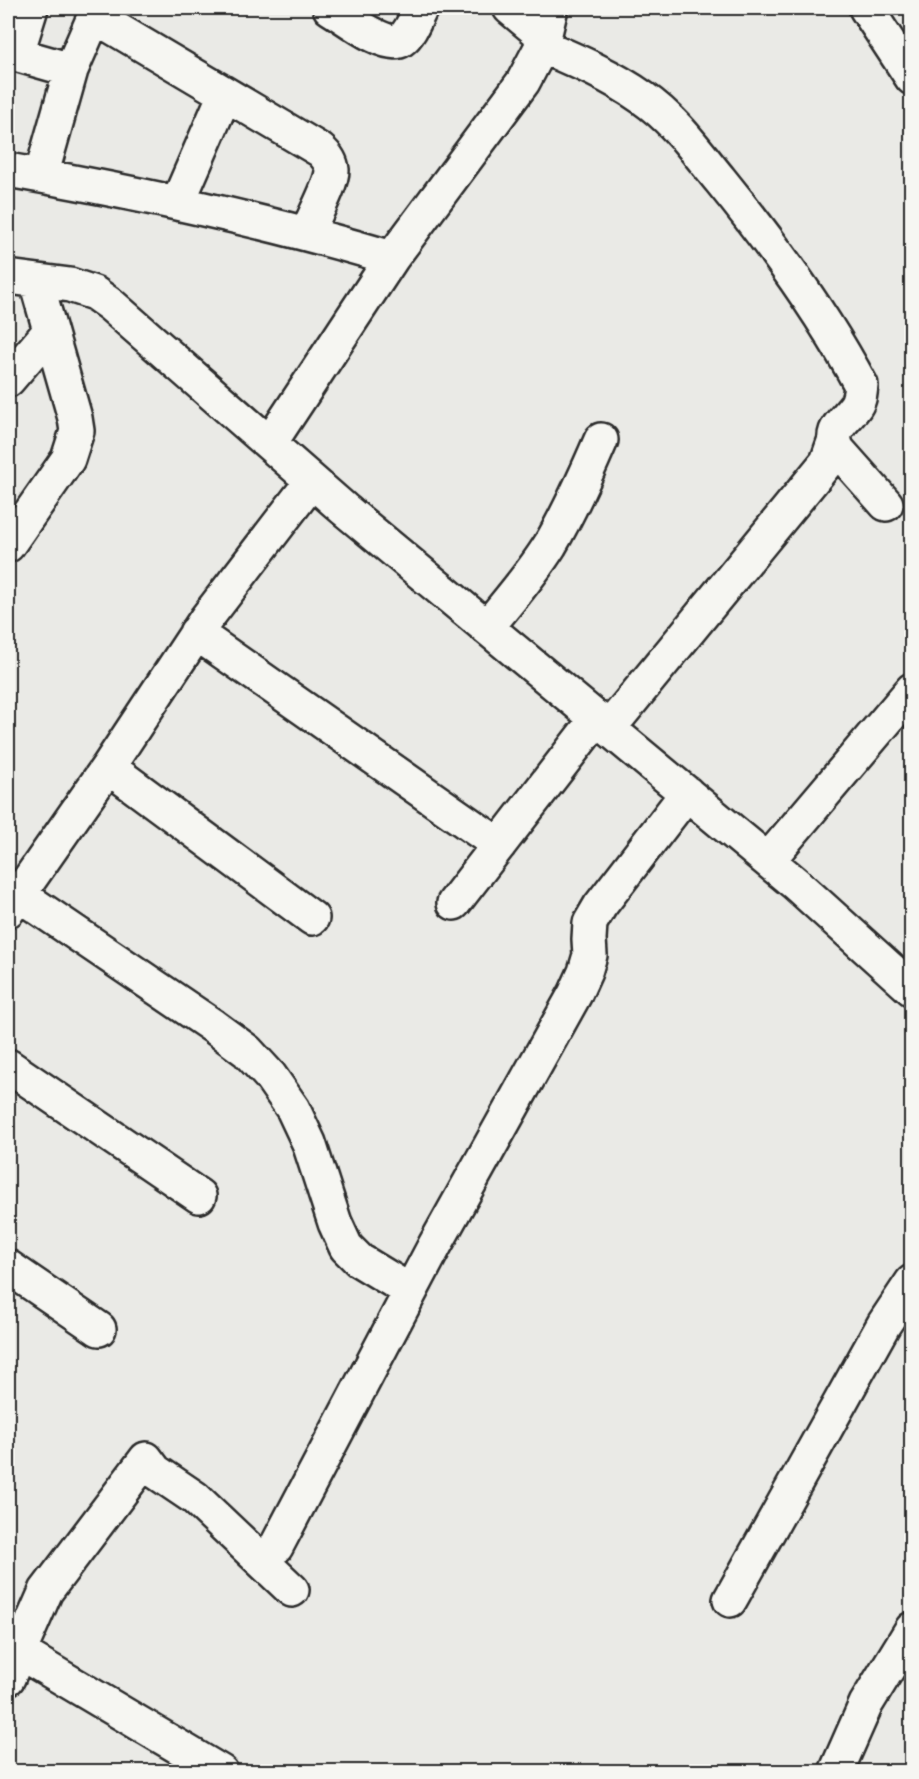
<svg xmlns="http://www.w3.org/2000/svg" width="919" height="1779" font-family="Mali,sans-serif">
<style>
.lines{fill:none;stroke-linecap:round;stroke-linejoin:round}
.minor-casing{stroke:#2b2b2b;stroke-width:38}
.minor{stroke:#f6f6f2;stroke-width:33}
</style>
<rect width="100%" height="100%" fill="#eaeae6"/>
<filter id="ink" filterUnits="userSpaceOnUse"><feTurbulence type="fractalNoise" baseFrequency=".0167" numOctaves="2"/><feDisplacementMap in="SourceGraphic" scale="12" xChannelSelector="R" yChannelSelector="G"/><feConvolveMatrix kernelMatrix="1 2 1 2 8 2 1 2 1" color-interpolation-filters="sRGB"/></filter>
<g filter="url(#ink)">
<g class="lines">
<defs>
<path id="minor" d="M330,8C344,16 387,50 401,40C411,33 416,17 421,8
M510,8L540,33L542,46C577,61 612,76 643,98C675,120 697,152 721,181C773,245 822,312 861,385C860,393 860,401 854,408C843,423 828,430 838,450L886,504
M866,8L912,78
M94,16L320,150C326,155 331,161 332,170C332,184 313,218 307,233
M8,52L71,70
M17,53L31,8
M8,170C139,193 265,220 392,258
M41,176L71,70L98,8
M178,202L225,94
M8,277L70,285L94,293L111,305L344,509L796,884L912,989
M8,380L50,331
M270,443L392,258L523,82L542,46L551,8
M8,545L68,459L77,431L75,418L36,281
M488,626C509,600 532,574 550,545C570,511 586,475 601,440
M196,633L499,845
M609,728L827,462L834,442
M108,767L312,918
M768,860L912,690
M8,887L213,1026L247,1051L270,1076L293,1109L309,1143L335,1223L346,1247L359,1260L410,1291
M454,903L597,718
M8,910L108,767L206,619L312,481
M8,1066L199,1196
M8,1267L99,1329
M276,1547L435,1245L575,994L585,972L590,955L589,939L590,923L600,906L687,793
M730,1600L884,1324L912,1282
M19,1652L221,1772
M8,1678L46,1591L146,1459L155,1471L195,1498L292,1590
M836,1772L866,1704L912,1629"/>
</defs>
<!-- minor casing -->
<use href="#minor" class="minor-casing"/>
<!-- minor -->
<use href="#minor" class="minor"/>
</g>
</g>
<!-- margin -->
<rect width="919" height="1779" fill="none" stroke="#f6f6f2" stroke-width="30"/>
<rect x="15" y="15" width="889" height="1749" fill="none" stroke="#2b2b2b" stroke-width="2" filter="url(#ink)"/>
</svg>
